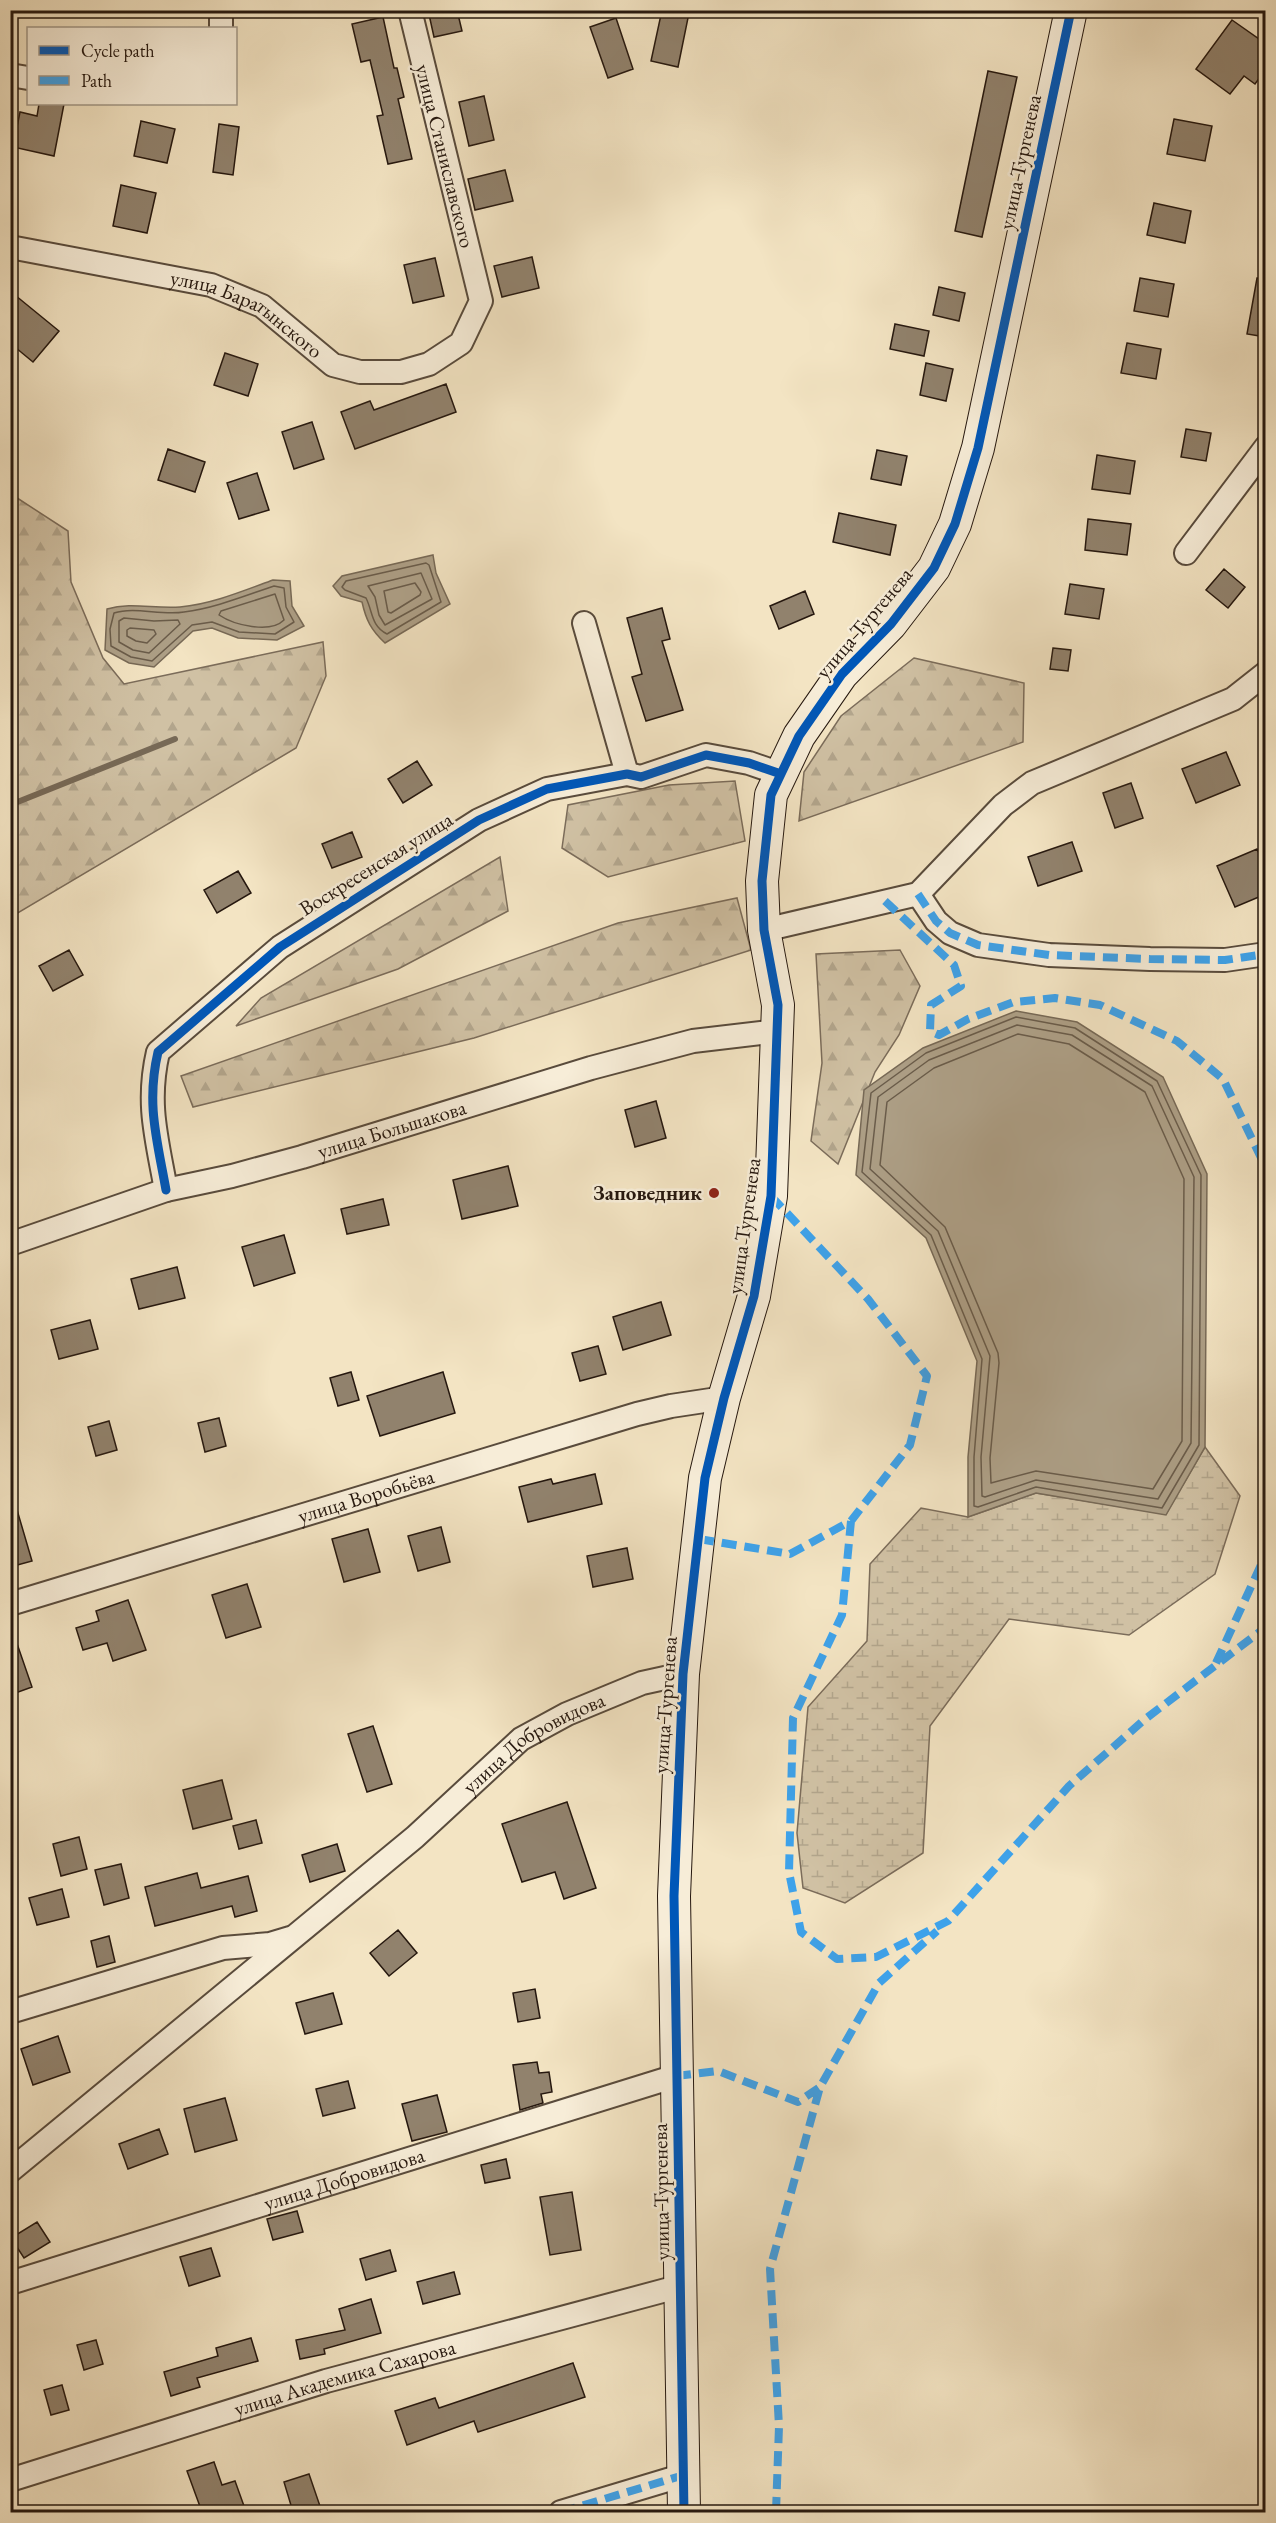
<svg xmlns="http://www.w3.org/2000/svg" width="1276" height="2523" font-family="'EB Garamond',serif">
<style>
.forest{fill:url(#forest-firs);stroke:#7b6c5a;stroke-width:1.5}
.wetland{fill:url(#wetland-marsh);stroke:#7b6c5a;stroke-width:1.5}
.water{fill:#ad9f86;stroke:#776956;stroke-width:1.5}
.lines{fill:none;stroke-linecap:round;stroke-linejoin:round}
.shore{stroke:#6a5c4a;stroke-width:1.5}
.stream{stroke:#776956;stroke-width:6}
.building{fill:#91826d;stroke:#26180f;stroke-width:1.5}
.street-casing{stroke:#594b3c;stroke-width:26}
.secondary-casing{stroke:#26180f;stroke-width:34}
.street{stroke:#f7edd8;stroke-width:22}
.secondary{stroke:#f7edd8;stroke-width:32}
.quiet{stroke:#3ea2ea;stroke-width:8;stroke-dasharray:15 8;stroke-linecap:butt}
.cycleway-casing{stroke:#f7edd8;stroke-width:13}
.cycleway{stroke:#0057b8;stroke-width:9}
.poi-dot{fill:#8f2418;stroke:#f7edd8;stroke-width:2}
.labels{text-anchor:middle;stroke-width:5;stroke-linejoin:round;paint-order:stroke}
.street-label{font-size:21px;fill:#26180f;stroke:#f7edd8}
.poi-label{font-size:21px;font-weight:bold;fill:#26180f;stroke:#f7edd8;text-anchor:end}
</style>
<defs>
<pattern id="forest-firs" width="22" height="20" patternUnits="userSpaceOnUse" patternTransform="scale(1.5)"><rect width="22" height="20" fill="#d0c1a4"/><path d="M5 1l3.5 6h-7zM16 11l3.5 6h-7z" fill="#b2a58c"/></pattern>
<pattern id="wetland-marsh" width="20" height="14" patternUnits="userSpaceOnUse" patternTransform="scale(1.5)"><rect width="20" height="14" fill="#d0c1a4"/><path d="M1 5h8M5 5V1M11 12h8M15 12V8" fill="none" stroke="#b2a58c"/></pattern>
</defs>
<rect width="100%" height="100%" fill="#f3e4c3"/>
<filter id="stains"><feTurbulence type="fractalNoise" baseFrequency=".00333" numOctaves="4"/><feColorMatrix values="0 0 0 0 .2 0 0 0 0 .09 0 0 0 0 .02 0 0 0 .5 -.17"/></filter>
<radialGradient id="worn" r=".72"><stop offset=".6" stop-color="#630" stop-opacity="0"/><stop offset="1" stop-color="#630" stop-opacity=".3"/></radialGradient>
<!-- forest -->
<path class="forest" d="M11,494L68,531L71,582L103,658L124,684L323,642L326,676L296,748L11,917Z
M914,658L1024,683L1023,742L799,821L804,772L841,716Z
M735,781L745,841L608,877L562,848L568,805L669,785Z
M500,857L508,911L398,969L236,1026L261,998Z
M737,898L751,950L474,1038L193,1107L181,1076L618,923Z
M900,950L920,986L899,1035L875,1072L838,1164L811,1141L822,1063L816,954Z"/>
<!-- wetland -->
<path class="wetland" d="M1205,1447L1240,1496L1215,1574L1129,1635L1009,1619L930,1726L923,1853L845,1903L803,1888L797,1833L808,1707L867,1641L870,1564L921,1508L968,1517L1036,1493L1166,1514Z"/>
<!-- water -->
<path class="water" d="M433,555L436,573L450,604L385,643C371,630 366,620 362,602L341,596L333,586L342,576Z
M273,580L290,581L292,606L304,626L277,640L238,638L212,628L193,631L154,667L129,663L105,650L107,609C131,602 154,609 180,607C212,604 243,591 273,580Z
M1016,1011L1077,1022L1163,1077L1207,1174L1205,1447L1166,1515L1036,1493L968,1517V1457L977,1361L926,1238L856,1175L864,1090L923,1048Z"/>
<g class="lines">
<!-- shore -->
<path class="shore" d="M426,563L429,565L441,602L387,634C371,626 373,612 366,598L345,590L342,587L346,581Z
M421,573L432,599L385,625L379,615L375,597L368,586Z
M415,583L421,592L420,595L391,613L388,612L384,591Z
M274,586L284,588L286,607L294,622L275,634L239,632L212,622L192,625L152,661L131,657L111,646L110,629L114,613C135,606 161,616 184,612C215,608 244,596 274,586Z
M275,594L284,620C270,634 234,625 219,615L221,611Z
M124,618L154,621L178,620L180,624L149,653L133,650L119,642V621Z
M130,628L154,630L156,634L147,643L136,641L127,636V630Z
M1016,1017L1075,1028L1157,1081L1201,1175L1199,1445L1162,1508L1036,1487L978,1507L974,1506V1457L982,1359L931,1235L862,1172L871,1093L926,1053Z
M1017,1025L1072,1035L1152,1086L1194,1177L1191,1443L1158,1499L1036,1480L985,1497L982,1496L981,1457L990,1356L938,1231L870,1169L878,1097L929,1060Z
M1018,1034L1069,1044L1145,1092L1184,1179L1182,1441L1153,1489L1036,1471L991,1483L990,1458L999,1363L998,1353L945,1227L880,1165L887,1102L934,1068Z"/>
<!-- stream -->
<path class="stream" d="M10,805L175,739"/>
</g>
<!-- building -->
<path class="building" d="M428,10H457L462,31L434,37Z
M662,10L689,13L678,67L651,61Z
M383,17L394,68H397L404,97L398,99L412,159L388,164L377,116L383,115L370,60L361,62L352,24Z
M616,18L633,69L608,78L590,27Z
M1232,20L1266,44V69L1255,84L1244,76L1230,94L1196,69Z
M988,71L1017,77L982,237L955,231Z
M484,96L494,140L469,146L459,102Z
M39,104H64L54,156L13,147L20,112L37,116Z
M1174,119L1212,126L1205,161L1167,154Z
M141,121L175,129L167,163L134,156Z
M219,124L239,127L233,175L213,172Z
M505,170L513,201L475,210L468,179Z
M121,185L156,193L147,233L113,226Z
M1154,203L1191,211L1185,243L1147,235Z
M532,257L539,288L502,297L494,266Z
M435,258L444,296L413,303L404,265Z
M1140,278L1174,284L1168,317L1134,311Z
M1257,278L1266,279V337L1247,334Z
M939,287L965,293L959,321L933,315Z
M10,291L59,331L33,362L10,343Z
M895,324L929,331L924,356L890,349Z
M1127,343L1161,349L1156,379L1121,373Z
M225,353L258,364L248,396L214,385Z
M926,363L953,369L946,401L920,395Z
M446,384L456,412L355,449L341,412L370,401L374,410Z
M312,422L324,459L294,469L282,432Z
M1186,429L1211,433L1206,461L1181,457Z
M168,449L205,462L195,492L158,480Z
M877,450L907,456L901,485L871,479Z
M1097,455L1135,461L1130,494L1092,489Z
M257,473L269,510L239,519L227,483Z
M839,513L896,525L890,555L833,542Z
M1088,519L1131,524L1127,555L1085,550Z
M1224,569L1245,587L1228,608L1206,590Z
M1070,584L1104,589L1099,619L1065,614Z
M805,591L814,614L779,629L770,606Z
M662,608L670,639L662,641L683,710L646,721L632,677L642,674L627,618Z
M1053,648L1071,650L1068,671L1050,669Z
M1226,752L1240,785L1196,803L1182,769Z
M417,761L432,785L403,803L388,779Z
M1131,783L1143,818L1115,828L1103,793Z
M352,832L362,857L332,868L322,844Z
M1072,842L1082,871L1038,886L1028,857Z
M1257,849L1266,869V894L1235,907L1217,866Z
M238,871L251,893L217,913L204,890Z
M69,950L83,975L53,991L39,966Z
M656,1101L666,1138L635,1147L625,1110Z
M508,1166L518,1206L462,1219L453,1180Z
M383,1199L389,1225L347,1234L341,1209Z
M284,1235L295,1273L254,1286L242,1247Z
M177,1267L185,1298L139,1309L131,1279Z
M661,1302L671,1335L623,1350L613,1317Z
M90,1320L98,1349L59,1359L51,1330Z
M598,1346L606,1374L580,1381L572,1353Z
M351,1372L359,1400L338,1406L330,1378Z
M443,1372L455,1413L380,1436L367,1396Z
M219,1418L226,1446L205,1452L198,1423Z
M109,1421L117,1450L96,1456L88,1427Z
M595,1474L602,1504L528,1522L519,1487L551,1479L553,1484Z
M10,1503H15L32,1561L10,1567Z
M441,1527L450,1562L418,1571L408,1536Z
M368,1529L380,1572L344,1582L332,1539Z
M627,1548L633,1579L593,1587L587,1556Z
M247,1584L261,1627L226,1638L212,1595Z
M128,1600L146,1650L113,1661L107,1643L83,1650L76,1628L99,1621L96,1611Z
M13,1632L32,1687L10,1695V1633Z
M373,1726L392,1784L367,1792L348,1734Z
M222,1780L232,1819L193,1829L183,1790Z
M567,1802L596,1888L564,1899L555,1872L522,1882L502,1824Z
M256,1820L262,1843L239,1849L233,1826Z
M79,1837L87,1869L61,1876L53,1844Z
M337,1844L345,1871L310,1882L302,1855Z
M121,1864L129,1898L104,1905L95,1870Z
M197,1873L201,1888L248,1876L257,1911L235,1917L232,1906L155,1926L145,1887Z
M62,1889L69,1917L37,1925L29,1898Z
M398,1930L417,1953L389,1976L370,1953Z
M109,1936L115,1962L97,1967L91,1941Z
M535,1989L540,2018L518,2022L513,1993Z
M333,1993L342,2024L305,2034L296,2003Z
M58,2036L70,2072L33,2085L21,2049Z
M537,2062L539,2073L549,2072L552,2092L541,2094L543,2103L520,2110L513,2065Z
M348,2081L355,2108L323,2116L316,2089Z
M437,2095L447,2132L412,2141L402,2104Z
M225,2098L237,2140L195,2152L184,2109Z
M159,2129L168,2154L128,2169L119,2144Z
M506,2159L510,2178L485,2183L481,2165Z
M572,2192L581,2250L550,2255L540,2197Z
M297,2211L303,2232L273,2240L267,2219Z
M37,2222L50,2242L24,2258L11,2238Z
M211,2248L220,2276L189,2286L180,2257Z
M390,2250L396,2271L366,2280L360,2259Z
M454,2272L460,2294L423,2304L417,2282Z
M371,2299L381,2333L324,2349L325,2354L300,2359L296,2340L345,2330L339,2309Z
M251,2338L258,2361L197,2378L200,2387L171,2396L164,2372L218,2356L216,2348Z
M96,2340L103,2364L84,2370L77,2345Z
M573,2363L585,2397L478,2432L474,2421L407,2445L395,2411L435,2398L439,2408Z
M62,2385L69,2410L51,2415L44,2390Z
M214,2462L222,2485L235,2481L244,2506L226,2512H202L187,2471Z
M309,2474L322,2512H293L284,2482Z"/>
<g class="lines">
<defs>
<g id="street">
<path d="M221,10V28"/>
<path d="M10,75L28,78"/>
<path id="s1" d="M10,247L211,285L262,306L333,365L360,372H401L429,364L461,343L481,301L410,10"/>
<path d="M1186,553L1266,447"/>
<path d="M584,623L627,774"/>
<path d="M918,894L936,921L950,933L978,945L1049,955L1150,959L1225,960L1266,954"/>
<path d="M764,930L918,894L1003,805L1032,783L1233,699L1266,673"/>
<path d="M166,1190C157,1139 146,1104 158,1052L280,947L479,820L547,789L627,774L641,777L706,755L749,763L781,774"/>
<path id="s2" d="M10,1244L166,1190L232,1176L302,1157L591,1068L693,1041L778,1031"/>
<path id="s3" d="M10,1604L637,1414L671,1406L724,1398"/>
<path d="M10,2012L223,1948L270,1944L290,1938"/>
<path id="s4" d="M10,2171L415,1837L521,1739L567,1714L642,1683L683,1674"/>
<path id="s5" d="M10,2283L676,2076"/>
<path id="s6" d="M10,2480L326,2381L681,2286"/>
<path d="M561,2512L684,2475"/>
</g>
<path id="secondary" d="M684,2512L674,1896L683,1674L705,1478L724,1398L754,1296L771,1196L778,1005L764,930L762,881L771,795L799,736L842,674L891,624L934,568L955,524L978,448L1071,10"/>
</defs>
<!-- street casing -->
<use href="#street" class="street-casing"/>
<!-- secondary casing -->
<use href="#secondary" class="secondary-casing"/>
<!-- street -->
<use href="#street" class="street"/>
<!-- secondary -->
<use href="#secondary" class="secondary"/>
<!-- quiet -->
<path class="quiet" d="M918,894L936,921L950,933L978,945L1049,955L1150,959L1225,960L1266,954
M885,901L954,965L961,986L931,1005L930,1031L939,1035L968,1019L1014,1002L1055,998L1100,1005L1177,1041L1223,1079L1266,1168
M851,1521L842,1615L793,1718L789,1872L801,1932L837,1959L876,1957L948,1921L1069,1786L1144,1720L1266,1627
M699,1539L790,1554L851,1521L910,1445L927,1376L868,1299L771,1196
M1216,1663L1266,1554
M676,2076L718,2071L798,2102L820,2087
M561,2512L684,2475
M776,2512L779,2426L770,2269L820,2087L879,1983L937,1931"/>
<defs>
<path id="cycleway" d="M166,1190C157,1139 146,1104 158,1052L280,947L479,820L547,789L627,774L641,777L706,755L749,763L781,774
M684,2512L674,1896L683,1674L705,1478L724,1398L754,1296L771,1196L778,1005L764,930L762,881L771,795L799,736L842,674L891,624L934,568L955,524L978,448L1071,10"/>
</defs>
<!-- cycleway casing -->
<use href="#cycleway" class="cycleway-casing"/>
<!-- cycleway -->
<use href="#cycleway" class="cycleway"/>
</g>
<!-- markers -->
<circle class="poi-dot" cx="714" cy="1193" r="6"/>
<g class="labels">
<!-- street labels -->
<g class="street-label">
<text transform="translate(445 156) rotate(76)" y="7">улица Станиславского</text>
<text transform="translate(1020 162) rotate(-78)" y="7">улица Тургенева</text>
<text dy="7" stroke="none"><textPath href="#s1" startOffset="249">улица Баратынского</textPath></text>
<text transform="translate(864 623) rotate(-50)" y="7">улица Тургенева</text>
<text transform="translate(376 864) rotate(-32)" y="7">Воскресенская улица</text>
<text dy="7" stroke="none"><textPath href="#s2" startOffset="399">улица Большакова</textPath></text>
<text transform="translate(744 1226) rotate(-82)" y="7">улица Тургенева</text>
<text dy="7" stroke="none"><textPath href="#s3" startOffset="372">улица Воробьёва</textPath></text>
<text transform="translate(665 1705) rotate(-86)" y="7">улица Тургенева</text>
<text dy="7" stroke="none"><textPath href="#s4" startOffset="678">улица Добровидова</textPath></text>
<text dy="7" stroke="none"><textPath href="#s5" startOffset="350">улица Добровидова</textPath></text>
<text transform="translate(661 2192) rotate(-91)" y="7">улица Тургенева</text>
<text dy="7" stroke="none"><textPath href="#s6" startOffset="350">улица Академика Сахарова</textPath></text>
</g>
<!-- poi labels -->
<g class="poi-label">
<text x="702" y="1200">Заповедник</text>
</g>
</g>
<!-- margin -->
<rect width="1276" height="2523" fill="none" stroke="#f3e4c3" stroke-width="36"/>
<rect x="12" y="12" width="1252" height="2499" fill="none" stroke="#26180f" stroke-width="3"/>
<rect x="18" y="18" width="1240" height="2487" fill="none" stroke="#26180f" stroke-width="1.5"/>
<!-- legend -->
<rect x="27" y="27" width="210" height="78" fill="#f7edd8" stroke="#a39888" stroke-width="1.5"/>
<rect x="39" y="46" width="30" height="9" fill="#0057b8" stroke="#a39888" stroke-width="1.5"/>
<text x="81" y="57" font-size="18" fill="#26180f">Cycle path</text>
<rect x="39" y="76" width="30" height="9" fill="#3ea2ea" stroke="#a39888" stroke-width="1.5"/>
<text x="81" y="87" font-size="18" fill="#26180f">Path</text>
<rect width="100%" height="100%" filter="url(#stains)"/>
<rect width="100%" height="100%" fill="url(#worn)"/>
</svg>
